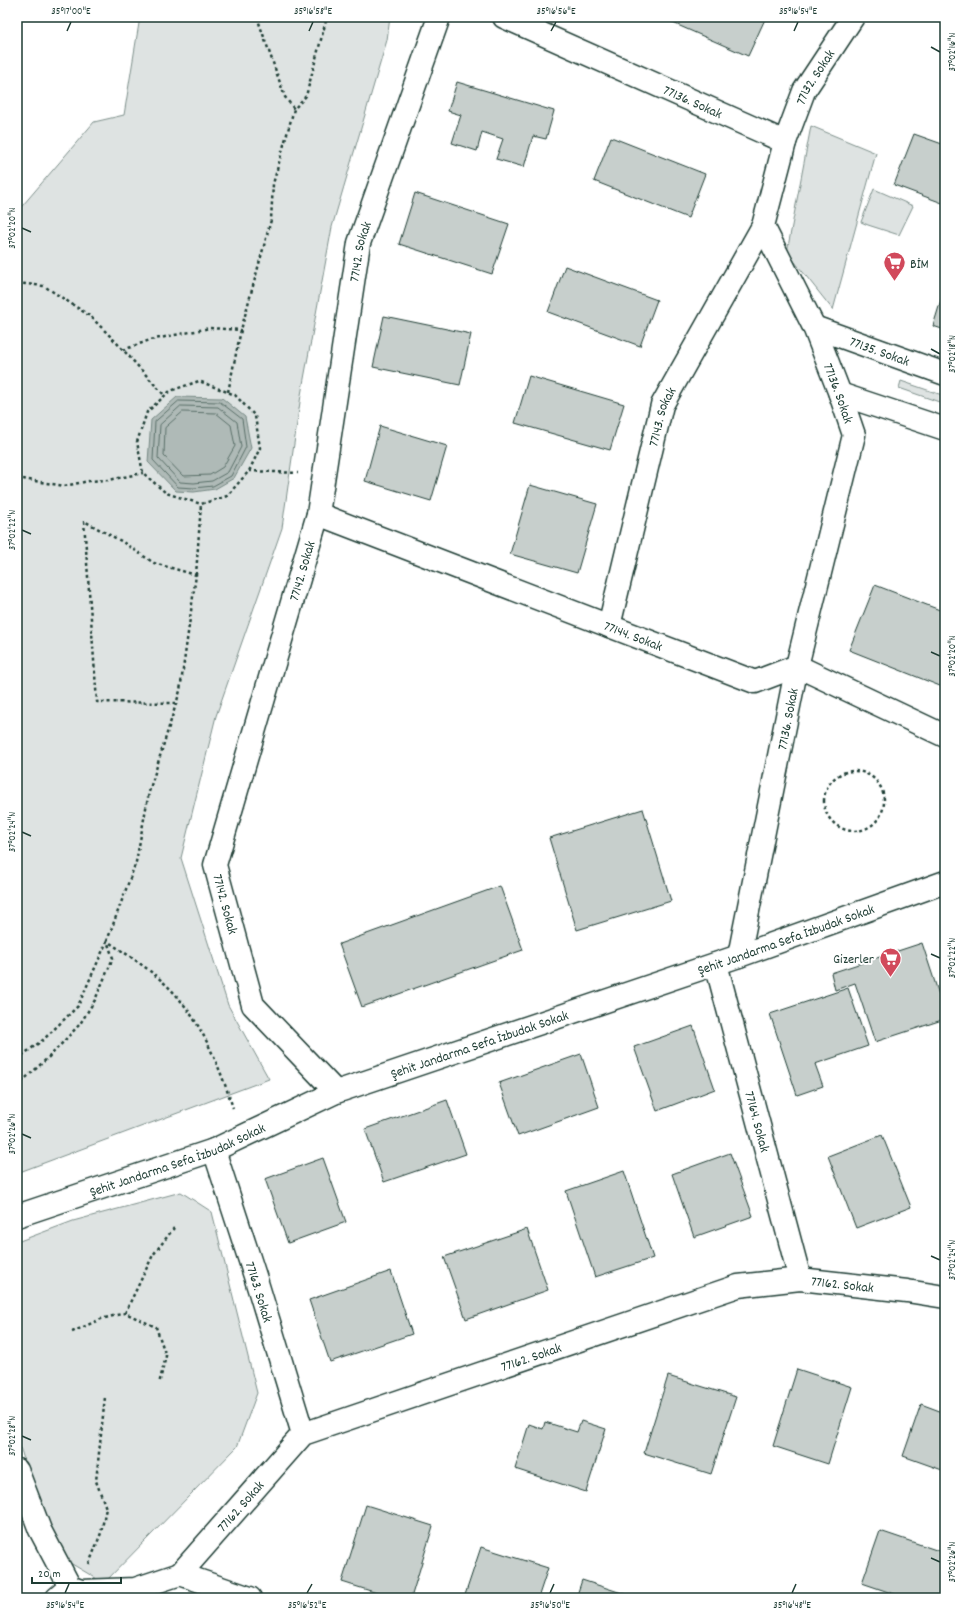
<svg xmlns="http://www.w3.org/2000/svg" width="962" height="1615" font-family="Dekko,sans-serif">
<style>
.green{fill:#dee3e2;stroke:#7e908b}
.water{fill:#afbab7;stroke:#758883}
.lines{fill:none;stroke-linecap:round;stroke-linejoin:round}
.shore{stroke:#596f68;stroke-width:1}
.building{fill:#c7cfcc;stroke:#1f3d34}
.minor-casing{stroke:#1f3d34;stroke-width:25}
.major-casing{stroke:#1f3d34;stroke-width:25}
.path{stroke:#1f3d34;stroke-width:2.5;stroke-dasharray:3 3;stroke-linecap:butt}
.minor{stroke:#fff;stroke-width:22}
.major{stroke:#fff;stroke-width:22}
.ticks{fill:none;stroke:#1f3d34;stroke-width:1.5}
.labels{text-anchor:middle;stroke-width:4;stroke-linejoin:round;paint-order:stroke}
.street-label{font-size:14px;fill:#1f3d34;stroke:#fff}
.poi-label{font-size:14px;fill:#1f3d34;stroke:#fff;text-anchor:start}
.neatline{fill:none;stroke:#1f3d34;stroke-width:1.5}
.ticks-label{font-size:10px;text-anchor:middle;fill:#1f3d34}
</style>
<rect width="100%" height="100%" fill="#fff"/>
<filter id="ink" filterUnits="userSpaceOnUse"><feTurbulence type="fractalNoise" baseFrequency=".025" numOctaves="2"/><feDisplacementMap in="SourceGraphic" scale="8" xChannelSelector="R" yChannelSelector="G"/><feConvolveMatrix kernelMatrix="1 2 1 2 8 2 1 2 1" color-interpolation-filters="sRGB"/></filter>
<g filter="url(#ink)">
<!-- green -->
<path class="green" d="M140,17H390L387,40L332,227L301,395L282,528L216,716L181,858L228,1005L269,1079L17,1173V680L22,648L17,623V212L94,122L124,115Z
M811,126L876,153L833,310L787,252Z
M874,189L913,206L899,235L868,225L861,222Z
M901,381L945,396V404L899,388Z
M181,1192L212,1212L257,1393L237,1447L104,1583L55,1554L17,1438V1242L73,1221Z"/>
<!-- water -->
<path class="water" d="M177,397L222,398L245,417L251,448L234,478L215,489L194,492L176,491L148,462L151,420Z"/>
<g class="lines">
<!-- shore -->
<path class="shore" d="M179,401L220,402L242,419L246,447L231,476L213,486L194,488L178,487L153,460L155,422Z
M181,406L218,407L237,422L241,447L228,472L212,481L194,483L180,482L158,458L160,425Z
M183,412L216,413L231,425L235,446L223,467L210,475L183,476L164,456L165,428Z"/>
</g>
<!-- building -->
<path class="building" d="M676,17H766L748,56L673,23Z
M457,82L554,111L546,139L533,136L524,167L496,159L503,139L482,132L477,151L452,143L461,115L448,111Z
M914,134L945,145V204L894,185Z
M611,137L705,174L688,218L594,181Z
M415,193L509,224L492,274L399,244Z
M565,266L657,300L640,346L548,312Z
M945,287V330L933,326Z
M384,316L471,334L460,385L373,367Z
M529,376L624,404L610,450L515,423Z
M380,426L447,446L431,501L365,481Z
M530,485L597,504L577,573L510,554Z
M875,585L945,612V688L849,650Z
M643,809L671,901L577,930L549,838Z
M500,886L523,950L362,1007L339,944Z
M922,943L945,1013V1019L875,1042L855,983L835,990L831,973Z
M848,988L868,1046L815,1064L823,1086L797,1095L770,1014Z
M693,1026L715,1089L657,1111L634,1047Z
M581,1054L599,1107L518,1136L499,1083Z
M447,1100L466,1154L384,1182L365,1129Z
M882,1135L911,1207L856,1228L828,1156Z
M730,1153L753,1216L694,1237L672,1174Z
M323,1158L346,1222L288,1243L265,1179Z
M624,1171L653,1258L595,1277L566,1191Z
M527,1229L548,1290L466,1319L444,1257Z
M391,1271L412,1334L330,1362L309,1300Z
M797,1369L852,1387L828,1464L773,1446Z
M668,1376L736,1397L711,1474L644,1453Z
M921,1404L945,1413V1471L903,1456Z
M581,1421L606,1429L586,1492L515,1469L529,1424L543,1429L545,1422L577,1432Z
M366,1505L433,1526L411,1598H393L342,1582Z
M880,1531L945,1553V1598H906L862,1583Z
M481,1547L548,1568L538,1598H464Z
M582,1580L637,1598H576Z"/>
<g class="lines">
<defs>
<g id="minor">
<path id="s1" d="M504,17L785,142L763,226L814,327L840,394L854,435L797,666L739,956"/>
<path id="s2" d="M785,142L804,91L853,17"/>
<path id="s3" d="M814,327L945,374"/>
<path d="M840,394L945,429"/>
<path id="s4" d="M318,514L755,682L797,666L945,736"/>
<path id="s5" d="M609,626L662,405L763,226"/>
<path id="s6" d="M716,964L800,1279"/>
<path id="s7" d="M336,1092L253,1005L215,865L318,514L359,243L439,17"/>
<path id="s8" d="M214,1150L255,1276L303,1434"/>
<path d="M17,1470L40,1530L70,1587"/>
<path id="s9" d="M180,1574L303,1434L738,1286L800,1279L907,1291L945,1297"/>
<path d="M57,1598L70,1587L81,1591L135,1589L180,1574L250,1598"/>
</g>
<g id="major">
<path id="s10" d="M17,1216L214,1150L336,1092L739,956L945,882"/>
</g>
</defs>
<!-- minor casing -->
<use href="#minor" class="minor-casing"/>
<!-- major casing -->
<use href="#major" class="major-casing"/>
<!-- path -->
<path class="path" d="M257,17L285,97L294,109
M17,283L44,286L90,316L116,342L165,396
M123,350L150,340L210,328L241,330
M228,392L241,330L271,220L273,184L294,109L306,96L327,17
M249,471L298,473
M17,478L64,486L89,481L109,480L143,473
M196,575L201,504L227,496L249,471L260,448L255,416L235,395L199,381L170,391L147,412L137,442L143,473L166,493L201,504
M824 801a30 30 0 1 1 60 0a30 30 0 1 1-60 0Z
M17,1059L43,1040L78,1006L107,941C131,957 156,973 175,994C203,1025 220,1068 233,1108
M17,1086L51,1055L80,1024L95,1000L113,958L107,941L136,862L149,792L180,691L196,575L154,563L121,541L84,521L97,702L176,703
M125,1313L153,1255L174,1228
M72,1332L101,1319L125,1313L156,1327L166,1356L159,1384
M89,1564L101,1533L106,1508L96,1481L105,1397"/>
<!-- minor -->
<use href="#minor" class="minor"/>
<!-- major -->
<use href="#major" class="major"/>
</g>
</g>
<!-- ticks -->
<path class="ticks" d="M67,31L71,22M309,31L313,22M551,31L556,22M794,31L798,22M931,47L940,52M22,228L31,232M931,349L940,354M22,530L31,534M931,652L940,656M22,832L31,836M931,954L940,958M22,1134L31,1138M931,1256L940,1260M22,1436L31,1440M931,1558L940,1562M65,1593L69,1584M307,1593L312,1584M550,1593L554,1584M792,1593L796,1584"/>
<!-- icons -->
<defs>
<symbol id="supermarket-pin" viewBox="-11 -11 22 30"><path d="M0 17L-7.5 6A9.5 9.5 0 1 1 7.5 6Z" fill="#d1495b" stroke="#fff"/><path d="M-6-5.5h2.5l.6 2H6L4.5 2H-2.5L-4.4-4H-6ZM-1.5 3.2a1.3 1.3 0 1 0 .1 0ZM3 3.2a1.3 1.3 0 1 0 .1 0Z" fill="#fff"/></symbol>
</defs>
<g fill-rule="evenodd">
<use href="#supermarket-pin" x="882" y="250" width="25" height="34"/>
<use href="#supermarket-pin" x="878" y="946" width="25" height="34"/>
</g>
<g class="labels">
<!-- street labels -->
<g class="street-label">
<text dy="5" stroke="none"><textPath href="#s2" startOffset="72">77132. Sokak</textPath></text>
<text dy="5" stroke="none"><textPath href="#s1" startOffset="207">77136. Sokak</textPath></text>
<text dy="5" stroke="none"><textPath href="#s7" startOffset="897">77142. Sokak</textPath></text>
<text dy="5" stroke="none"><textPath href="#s3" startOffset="70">77135. Sokak</textPath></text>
<text dy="5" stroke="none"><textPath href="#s1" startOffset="578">77136. Sokak</textPath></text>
<text dy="5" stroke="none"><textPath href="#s5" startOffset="216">77143. Sokak</textPath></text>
<text dy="5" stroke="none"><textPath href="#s7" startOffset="572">77142. Sokak</textPath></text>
<text dy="5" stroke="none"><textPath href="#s4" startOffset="338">77144. Sokak</textPath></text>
<text transform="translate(787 719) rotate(-79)" y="5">77136. Sokak</text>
<text transform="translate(226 904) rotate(75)" y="5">77142. Sokak</text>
<text dy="5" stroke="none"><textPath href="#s10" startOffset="818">Şehit Jandarma Sefa İzbudak Sokak</textPath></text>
<text dy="5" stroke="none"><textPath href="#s10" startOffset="494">Şehit Jandarma Sefa İzbudak Sokak</textPath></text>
<text dy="5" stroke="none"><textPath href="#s6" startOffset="163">77164. Sokak</textPath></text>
<text dy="5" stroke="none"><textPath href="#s10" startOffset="170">Şehit Jandarma Sefa İzbudak Sokak</textPath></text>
<text dy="5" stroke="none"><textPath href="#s9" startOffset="751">77162. Sokak</textPath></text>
<text dy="5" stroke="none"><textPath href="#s8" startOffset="149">77163. Sokak</textPath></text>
<text dy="5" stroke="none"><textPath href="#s9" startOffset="427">77162. Sokak</textPath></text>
<text dy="5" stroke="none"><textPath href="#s9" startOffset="91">77162. Sokak</textPath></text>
</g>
<!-- poi labels -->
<g class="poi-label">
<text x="910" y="268">BİM</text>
<text x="874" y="963" text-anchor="end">Gizerler</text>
</g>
</g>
<!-- margin -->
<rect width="962" height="1615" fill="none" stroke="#fff" stroke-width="44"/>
<!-- scale -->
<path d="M32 1577v6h89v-6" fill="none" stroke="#1f3d34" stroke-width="2"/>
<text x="38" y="1577" font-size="12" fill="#1f3d34" stroke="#ffffff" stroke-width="3" paint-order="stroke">20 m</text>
<rect x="22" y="22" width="918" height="1571" class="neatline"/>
<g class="ticks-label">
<text x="71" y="14">35°17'00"E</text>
<text x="313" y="14">35°16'58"E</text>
<text x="556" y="14">35°16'56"E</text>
<text x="798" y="14">35°16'54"E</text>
<text transform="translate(951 52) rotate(-90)" y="4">37°02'16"N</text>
<text transform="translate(11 228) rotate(-90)" y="4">37°02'20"N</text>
<text transform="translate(951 354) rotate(-90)" y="4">37°02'18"N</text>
<text transform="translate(11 530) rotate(-90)" y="4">37°02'22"N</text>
<text transform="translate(951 656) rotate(-90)" y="4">37°02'20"N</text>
<text transform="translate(11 832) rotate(-90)" y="4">37°02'24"N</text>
<text transform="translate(951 958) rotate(-90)" y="4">37°02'22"N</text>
<text transform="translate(11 1134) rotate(-90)" y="4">37°02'26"N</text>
<text transform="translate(951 1260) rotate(-90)" y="4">37°02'24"N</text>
<text transform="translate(11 1436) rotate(-90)" y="4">37°02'28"N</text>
<text transform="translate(951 1562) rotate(-90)" y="4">37°02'26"N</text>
<text x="65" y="1608">35°16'54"E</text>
<text x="307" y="1608">35°16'52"E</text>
<text x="550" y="1608">35°16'50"E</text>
<text x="792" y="1608">35°16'48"E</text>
</g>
</svg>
